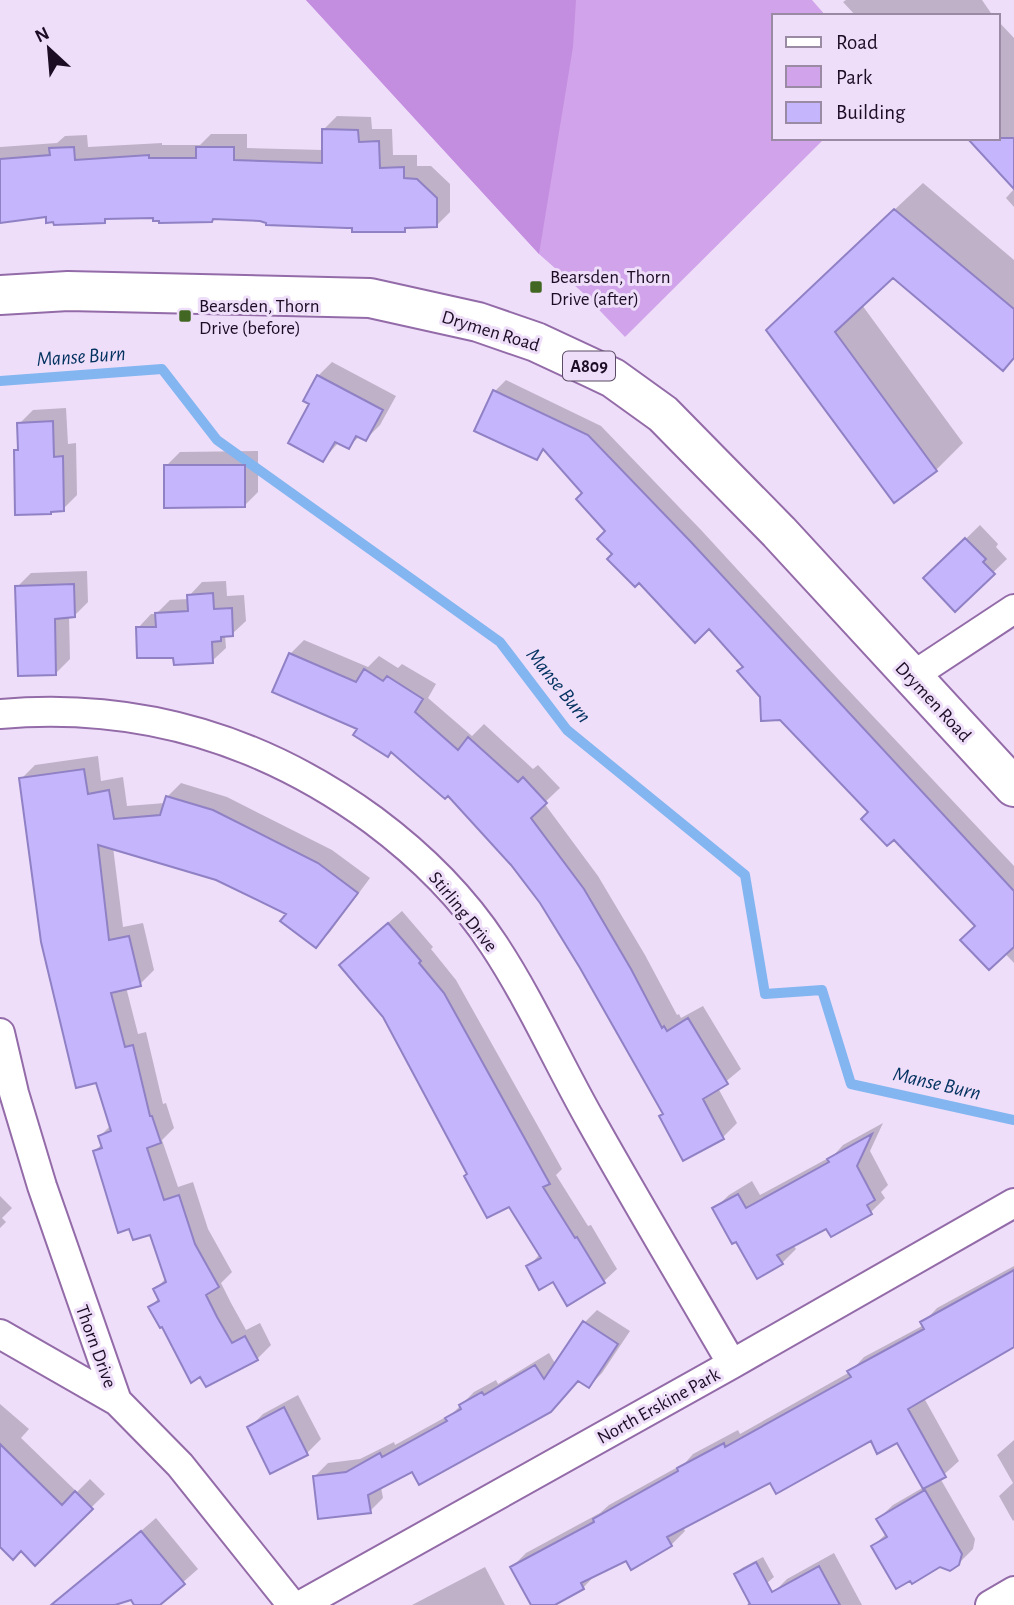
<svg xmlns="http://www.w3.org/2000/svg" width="1014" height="1605" font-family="'Alegreya Sans',sans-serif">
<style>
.green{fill:#d1a3ea}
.forest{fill:#c38edf}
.shadow{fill:#0003}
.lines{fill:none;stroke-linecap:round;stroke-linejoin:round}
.stream{stroke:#83b5f1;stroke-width:10}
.building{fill:#c4b5fd;stroke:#9081c5;stroke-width:2}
.street-casing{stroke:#936ba8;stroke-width:32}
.primary-casing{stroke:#936ba8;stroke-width:42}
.street{stroke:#fff;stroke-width:28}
.primary{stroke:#fff;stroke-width:38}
.poi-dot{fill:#416722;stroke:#efdef9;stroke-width:2.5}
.labels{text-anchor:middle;stroke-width:6;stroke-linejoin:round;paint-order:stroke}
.shield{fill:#efdef9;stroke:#5b4b64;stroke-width:2}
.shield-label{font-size:18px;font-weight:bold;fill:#1c0c24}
.poi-label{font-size:19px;fill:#1c0c24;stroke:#efdef9;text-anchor:start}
.street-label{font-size:19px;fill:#1c0c24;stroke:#efdef9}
.water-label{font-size:21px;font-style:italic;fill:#063462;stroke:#efdef9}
</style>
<rect width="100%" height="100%" fill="#efdef9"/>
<!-- green -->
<path class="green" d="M306,0H812L826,16H774V138H825L625,337L582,292L539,254Z"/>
<!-- forest -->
<path class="forest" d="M306,0H576L573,47L539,254Z"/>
<!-- shadow -->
<path class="shadow" d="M846,0H982L993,16H856L843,2Z
M998,21L1014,38V187L998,138Z
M337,116L371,117L372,129H392L393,155H417V166H431L450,184V212L436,226H408L404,230L215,217L212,221L155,216L108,217L104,221L47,215L3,221L0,224V147L57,143L65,136L87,135L88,147L162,143V145H200L211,134H247V148L323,150V130Z
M923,183L1014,260V357L893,276L862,305L963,443L936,470L795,303Z
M1014,189V207L1006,198Z
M332,362L396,396L380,425L366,439L360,436L348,447L339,442L323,460L311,403L318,376Z
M506,380L601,426L702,531L838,679L1014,866V963L762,696L745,666L710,627L615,554L607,531L585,492L545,449L537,458L495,391Z
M66,408L68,444L76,443L77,495L63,509L16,451L20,447L19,424L33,410Z
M258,451V492L244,506L166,466L180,452Z
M980,525L998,544L996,547L1007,559L955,609L926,578Z
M87,571L88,602L74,616H69L70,659L56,673L17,587L31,573Z
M226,581L227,596L244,595L246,621L232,634L225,635L226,648L212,661L175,656L138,628L151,614H156L170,600L189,599V596L202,582Z
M304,640L368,667L379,656L398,668L402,664L436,684L428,698L472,736L484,724L533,769L538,765L560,788L544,803L598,876L645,955L677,1015L679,1014L681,1018L703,1006L741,1069L718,1088L737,1123L723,1137L661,1116L664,1113L541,902L513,864L448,794L360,729L290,654Z
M98,756L101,781L123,777L127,806L165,803L167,797L181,783L227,797L332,850L370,878L330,932L316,946L288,914L216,878L113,847L123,927L143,923L154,970L140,984L126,987L138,1034L146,1032L163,1104L166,1103L174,1128L162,1140L178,1187L193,1182L208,1229L232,1272L221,1283L231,1303L246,1330L260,1323L271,1345L257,1359L163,1325L150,1307L159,1298L155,1290L166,1278L152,1233L95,1151L103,1143L100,1136L111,1125L21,779L35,765Z
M402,911L433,947L431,949L456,980L562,1169L556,1175L588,1226L591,1225L617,1269L603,1282L528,1267L540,1254L509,1204L469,1174L354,952Z
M883,1123L870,1151L888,1185L881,1192L885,1198L871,1212L827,1227L793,1245L796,1249L782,1263L737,1240L714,1209L729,1195L752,1181L760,1195L834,1155L843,1145Z
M0,1196L12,1208L2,1218L6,1222L0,1228Z
M1014,1266V1345L924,1398L959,1461L940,1478L975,1539L973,1549L958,1564L873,1546L887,1533L878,1519L893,1505L924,1487L898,1440L871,1439L771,1480L683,1527L685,1531L671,1545L626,1559L597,1573L583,1588L551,1605H542L512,1567L526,1553L600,1513L609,1505L685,1463L693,1454L738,1430L740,1434L850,1372L864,1357L924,1325L923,1323L937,1308Z
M597,1310L630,1331L602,1373L589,1386L579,1379L381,1487L383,1498L370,1511L315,1476L328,1463L360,1459L394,1442L395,1445L453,1413L474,1392L496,1380L498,1384L549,1353L556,1365L584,1323Z
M298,1395L321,1439L307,1453L249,1428L263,1414Z
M0,1404L29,1429L21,1438L77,1492L90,1479L105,1494L35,1563L21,1549L0,1545Z
M1014,1440V1520L1013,1521L999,1496L1013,1483L997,1455Z
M156,1518L198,1569L157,1605H137L131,1598L109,1605H73L69,1593Z
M834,1553L862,1605H780L773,1593L787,1579Z
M763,1557L774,1577L767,1583L736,1575L742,1568Z
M485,1567L505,1605H412Z"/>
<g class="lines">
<!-- stream -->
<path class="stream" d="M0,381L162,369L217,440L500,642L567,730L745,875L765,994L822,990L851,1084L1014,1120"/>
</g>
<!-- building -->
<path class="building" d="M322,129L358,130L359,142L379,141L380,168L404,167V178L417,179L437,198V227L405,228V232H352V228H347L266,225V223L260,221L213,219L212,222L159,223V221H153V218L105,219V223L54,225L53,222L46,223V217L0,223V159L50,155L49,148L74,147L75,160L149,155V158H196V147H234V160L322,163Z
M967,138H1014V189Z
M894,209L1014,309V358L1003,371L893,278L835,332L937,471L894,503L766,330Z
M317,375L383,410L366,441L356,436L349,449L335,442L323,462L288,443L309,404L303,401Z
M493,390L588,435L691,542L1014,891V947L989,970L960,940L975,926L894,840L887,846L861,819L868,812L780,720L761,721L760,697L737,671L743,667L709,629L695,643L639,583L635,587L607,559L612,554L597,539L605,531L576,499L582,493L543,449L537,460L474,431Z
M53,421L54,457L63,456L64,511L51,512V514L15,515L14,450H18L17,423Z
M164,465H245V507L164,508Z
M965,538L986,559L983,562L995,574L955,612L923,578Z
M74,584L75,617L55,619L56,675L18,676L15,586Z
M213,593L214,609L232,608L233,636L221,637V641L212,642L213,663L174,665L173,658H137L136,627H156L155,613L188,611L187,595Z
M289,653L356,682L364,669L383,681L387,676L423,699L415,712L458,750L468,737L518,782L523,777L547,803L531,818L584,889L631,969L662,1028L664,1026L667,1031L688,1018L728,1084L703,1099L724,1139L683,1161L659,1116L663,1114L580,968L540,903L511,865L448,796L445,799L391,752L388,757L353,735L357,729L272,692Z
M84,769L88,794L109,790L114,819L160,815L166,796L213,810L318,863L358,893L316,948L280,921L286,914L216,880L98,845L109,940L129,936L141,986L111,993L125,1047L133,1045L150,1116H152L161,1143L147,1148L164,1200L179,1195L195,1244L219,1287L206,1295L217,1317L232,1343L245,1336L258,1360L206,1387L200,1377L191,1383L162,1327L160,1328L148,1307L159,1301L153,1289L166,1282L150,1235L133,1240L129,1229L118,1233L93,1151L102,1148L98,1136L111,1131L96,1083L76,1088L41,942L19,778Z
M388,923L421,961L419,963L444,993L550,1184L543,1187L575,1238L577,1237L605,1283L567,1306L553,1282L539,1290L526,1266L541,1258L509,1207L487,1218L464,1176L467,1174L383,1017L339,965Z
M872,1134L857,1166L875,1200L867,1205L872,1214L831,1237L826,1229L777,1255L783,1264L757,1279L736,1242L732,1244L712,1208L738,1194L746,1208L829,1162L827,1159Z
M1014,1270V1347L908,1409L946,1477L923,1489L897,1443L877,1454L871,1441L776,1494L770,1483L667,1537L672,1546L631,1570L626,1561L581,1583L584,1589L555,1605H531L510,1567L594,1522L593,1519L678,1471L677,1468L724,1443L725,1447L851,1377L847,1371L924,1329L920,1322Z
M583,1321L618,1344L589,1388L578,1381L551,1412L419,1485L412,1472L368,1495L371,1513L318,1519L313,1476L346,1472L380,1453L382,1457L447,1421L445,1418L461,1409L459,1405L482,1392L484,1395L535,1365L544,1379Z
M284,1407L308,1455L270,1474L247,1427Z
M0,1444L62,1505L75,1491L93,1509L35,1566L21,1551L13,1560L0,1547Z
M925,1490L962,1554L959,1565L950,1571L940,1567L912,1584L910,1581L896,1589L871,1546L887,1537L876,1519Z
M141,1531L185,1584L160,1605H134L131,1600L115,1605H51Z
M756,1562L772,1592L819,1566L840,1605H748L750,1604L734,1574Z"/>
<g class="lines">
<defs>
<path id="street" d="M911,677L1014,609
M0,714C137,702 262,739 373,820C420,855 462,896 494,945C531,1001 558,1063 591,1121C637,1203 685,1283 732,1364
M0,1033L14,1093L42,1186L117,1401L180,1465L292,1605
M0,1334L117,1401
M301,1605L732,1364L1014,1203
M990,1605L1014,1591"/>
<path id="primary" d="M0,295L68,291L370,298L478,322L536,342L594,369L613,378L663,414L779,532L1014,787"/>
</defs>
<!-- street casing -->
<use href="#street" class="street-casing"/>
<!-- primary casing -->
<use href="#primary" class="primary-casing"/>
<!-- street -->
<use href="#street" class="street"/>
<!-- primary -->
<use href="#primary" class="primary"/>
</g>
<!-- markers -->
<g class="poi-dot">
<rect x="529" y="280" width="14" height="14" rx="3.5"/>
<rect x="178" y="309" width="14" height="14" rx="3.5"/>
</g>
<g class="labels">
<!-- shield labels -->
<rect class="shield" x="563" y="351.5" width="52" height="29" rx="5"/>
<g class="shield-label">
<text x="589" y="372">A809</text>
</g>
<!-- poi labels -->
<g class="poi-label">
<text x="550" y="283">Bearsden, Thorn<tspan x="550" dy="22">Drive (after)</tspan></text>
<text x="199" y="312">Bearsden, Thorn<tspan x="199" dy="22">Drive (before)</tspan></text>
</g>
<!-- street labels -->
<g class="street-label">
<text transform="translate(491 330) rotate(17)" y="7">Drymen Road</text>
<text transform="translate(934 701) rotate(47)" y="7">Drymen Road</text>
<text transform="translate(464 911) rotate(51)" y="7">Stirling Drive</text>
<text transform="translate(97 1346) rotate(70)" y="7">Thorn Drive</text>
<text transform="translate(658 1405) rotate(-29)" y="7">North Erskine Park</text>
</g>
<!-- water labels -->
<g class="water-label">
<text transform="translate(81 356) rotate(-4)" y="7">Manse Burn</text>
<text transform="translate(559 685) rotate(51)" y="7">Manse Burn</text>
<text transform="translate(937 1083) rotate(13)" y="7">Manse Burn</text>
</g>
</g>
<!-- legend -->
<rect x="772" y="14" width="228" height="126" fill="#efdef9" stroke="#9b8aa4" stroke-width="2"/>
<rect x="786" y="37" width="35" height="10" fill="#ffffff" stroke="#9b8aa4" stroke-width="2"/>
<text x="836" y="49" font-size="21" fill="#1c0c24">Road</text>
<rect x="786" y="66" width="35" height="21" fill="#d1a3ea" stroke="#9b8aa4" stroke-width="2"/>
<text x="836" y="84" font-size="21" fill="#1c0c24">Park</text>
<rect x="786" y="102" width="35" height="21" fill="#c4b5fd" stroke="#9b8aa4" stroke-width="2"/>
<text x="836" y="119" font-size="21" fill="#1c0c24">Building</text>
<!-- north arrow -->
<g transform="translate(49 49) rotate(334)" stroke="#efdef9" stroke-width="5" paint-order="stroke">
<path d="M0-5L12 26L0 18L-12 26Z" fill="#1c0c24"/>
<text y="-10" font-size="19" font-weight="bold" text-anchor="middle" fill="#1c0c24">N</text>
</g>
</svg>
